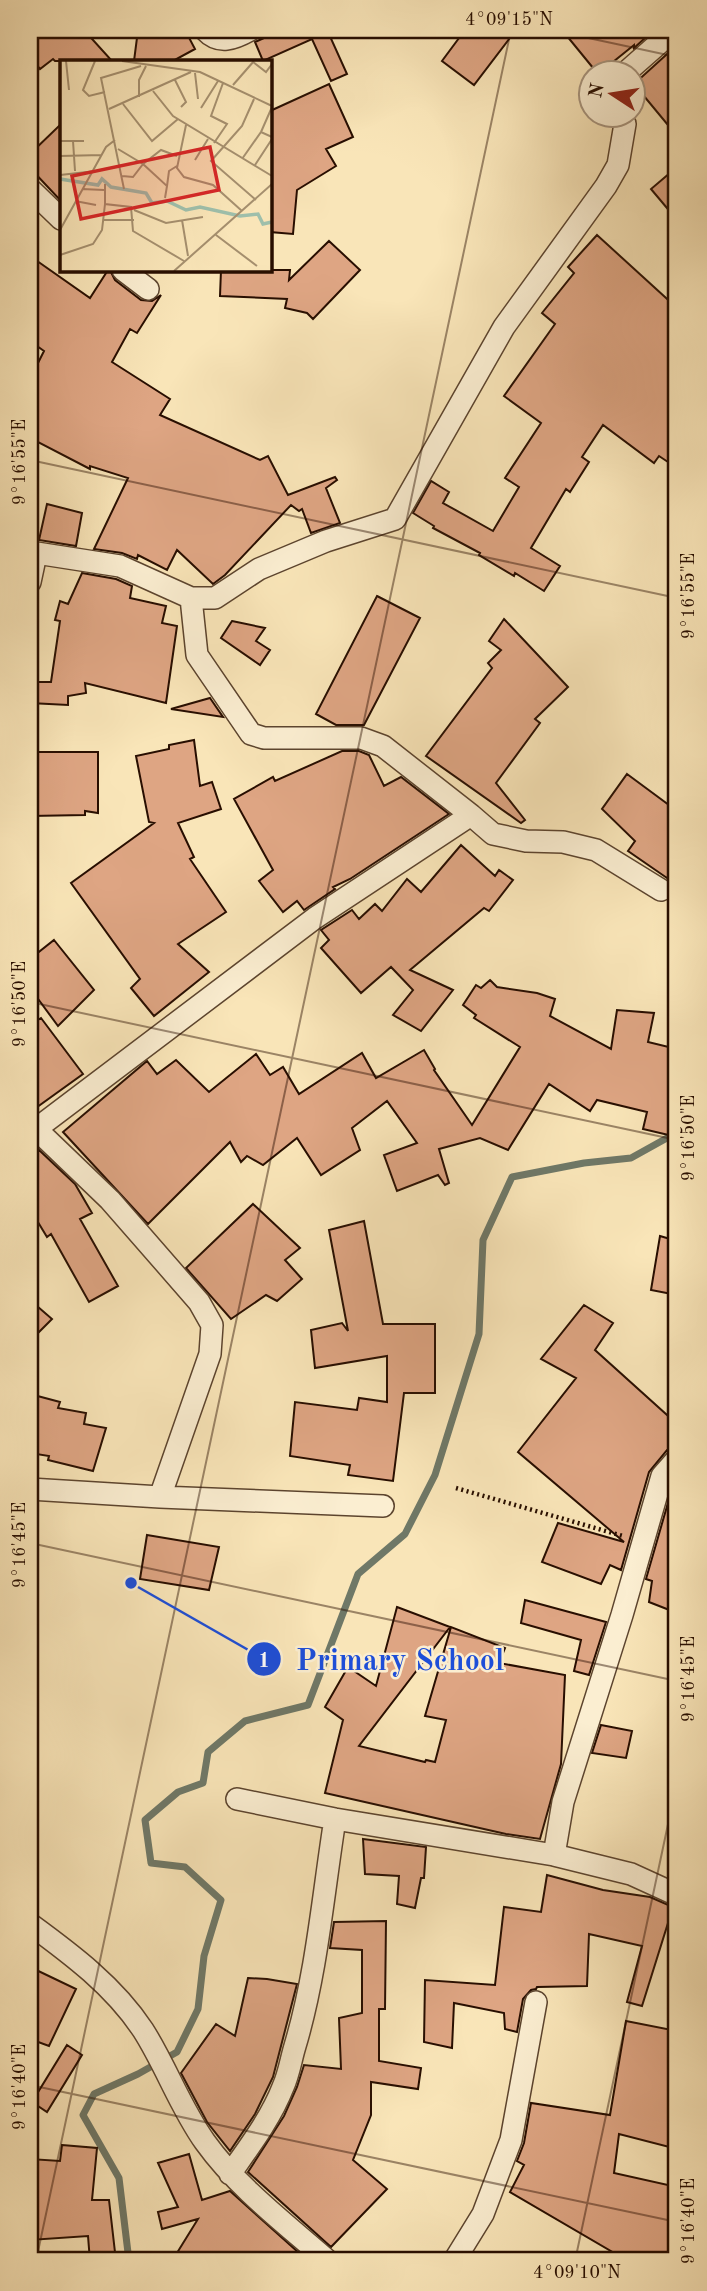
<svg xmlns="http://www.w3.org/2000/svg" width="707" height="2291" font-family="'Old Standard TT',serif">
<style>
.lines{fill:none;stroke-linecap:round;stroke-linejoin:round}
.stream{stroke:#6f7867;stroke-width:7}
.building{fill:#dea583;stroke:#280e00;stroke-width:2}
.minor-casing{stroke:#5c442e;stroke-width:24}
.path{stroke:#280e00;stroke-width:4.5;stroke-dasharray:2 3.5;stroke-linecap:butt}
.minor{stroke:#fbeed1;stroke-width:21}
.ticks{fill:none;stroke:#280e00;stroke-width:2;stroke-opacity:0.45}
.inset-river{fill:none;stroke:#9ebfab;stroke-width:3.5}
.inset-road{fill:none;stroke:#a58f6e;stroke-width:2}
.view{fill:#d62828;fill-opacity:0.15;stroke:#d62828;stroke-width:3.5}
.inset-edge{fill:none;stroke:#280e00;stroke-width:3.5}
.leader{fill:none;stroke:#1d4ed8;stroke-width:2.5}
.callout-dot{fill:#1d4ed8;stroke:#fbeed1;stroke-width:2.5}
.mark-label{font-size:21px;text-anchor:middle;font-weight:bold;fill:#fff}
.callout-label{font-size:30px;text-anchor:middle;font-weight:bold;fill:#1d4ed8;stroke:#fbeed1;stroke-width:5;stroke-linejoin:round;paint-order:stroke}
.neatline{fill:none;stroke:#280e00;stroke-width:2.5}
.ticks-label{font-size:18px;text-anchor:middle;fill:#280e00}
</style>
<rect width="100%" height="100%" fill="#f9e5b8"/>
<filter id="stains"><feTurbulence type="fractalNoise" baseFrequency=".00286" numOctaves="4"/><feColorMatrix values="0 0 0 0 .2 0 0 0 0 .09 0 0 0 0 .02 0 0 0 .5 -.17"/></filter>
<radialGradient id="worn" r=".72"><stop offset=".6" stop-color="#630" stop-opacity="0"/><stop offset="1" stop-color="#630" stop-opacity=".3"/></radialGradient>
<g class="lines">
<!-- stream -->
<path class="stream" d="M129,2261L119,2178L83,2115L94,2094L138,2074L177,2052L198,2009L204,1956L221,1900L185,1867L151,1863L145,1820L178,1792L203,1783L208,1752L245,1721L308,1705L358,1574L405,1534L435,1475L479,1334L483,1240L512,1177L584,1163L631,1158L667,1138L677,1126"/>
</g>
<!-- building -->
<path class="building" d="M30,30H84L112,61H55L53,59L40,69L30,57Z
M138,30H185L195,49L173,61H134Z
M282,30H332L328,32L347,74L331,81L312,39L263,61L255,42Z
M465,30H516L474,85L442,61Z
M562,30H654L634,48V45L598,74Z
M677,45V136L634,84Z
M329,84L353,137L326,149L336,166L297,190L293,234L270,232V111Z
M61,124V201L30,168V154Z
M677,167V220L651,189Z
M597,235L677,308V468L659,456L654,463L603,425L582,457L589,462L570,492L566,489L531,548L560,566L544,591L515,573L514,576L479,555L480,553L433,528L434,526L413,513L431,481L449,492L443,503L493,531L519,487L505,478L541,423L504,396L555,324L542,313L574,273L568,267Z
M329,241L360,270L313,319L307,313L285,308L287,299L220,296L221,270H290L289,280Z
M30,256L90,298L108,270H110L115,280L141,300L152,301L161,295L137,333L130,329L112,362L170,399L160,415L260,460L268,456L288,495L335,477L337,480L326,488L340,523L311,533L302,509L299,511L291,505L225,575L213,584L177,550L167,570L138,555L137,559L122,553L94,549L128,478L90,466V469L30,438V379L44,351L30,341Z
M47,504L82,513L76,546L39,540Z
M82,573L116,579L132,586L130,598L166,606L162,623L177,626L166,703L85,683L86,693L68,696V705L30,703V682H51L60,621L55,620L60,601L68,604Z
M377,596L420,618L364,725H336L316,714Z
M504,619L568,687L535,719L540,723L496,783L525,820L521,823L426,756L492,668L488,663L501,650L489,641Z
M232,621L265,628L256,641L270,650L260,665L221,638Z
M210,698L223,717L171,709Z
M194,740L200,786L212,782L221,809L178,823L194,857L190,859L226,912L178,944L209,972L154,1016L131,988L140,979L71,883L154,823L149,822L136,756L169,749V745Z
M342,751H359L369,755L384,786L401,777L449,814L350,879L333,887L335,889L304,910L297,901L283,912L259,881L273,870L234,799L273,777L275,781Z
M30,752H98V813L85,811V815L30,816Z
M627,774L677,811V865L667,878L628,851L635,841L602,809Z
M461,845L495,876L499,870L513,880L489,911L484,908L410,970L453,990L421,1031L393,1015L413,990L391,967L361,993L321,948L329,940L321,930L352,910L359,919L375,904L382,911L407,879L421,892Z
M54,940L94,990L58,1026L30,988V959Z
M490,980L497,987L537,993L555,999L550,1016L611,1049L617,1010L654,1013L648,1042L677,1049V1137L643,1129L647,1112L597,1100L590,1111L549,1084L508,1150L480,1138L439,1149L449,1183L445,1185L438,1175L397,1191L384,1155L417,1143L387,1101L352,1128L360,1150L321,1175L297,1138L263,1165L247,1156L241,1162L230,1142L148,1224L63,1132L147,1061L157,1074L176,1060L209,1092L256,1054L270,1075L283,1067L299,1094L362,1053L376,1078L424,1050L435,1069L434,1070L472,1125L520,1047L474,1018L476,1015L463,1005L476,985L481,988Z
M41,1018L83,1074L33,1110H30V1025Z
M39,1150L75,1184L92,1213L80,1219L118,1286L89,1302L51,1234L47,1237L30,1209V1157Z
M253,1204L300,1248L285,1260L302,1279L277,1301L266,1295L231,1319L186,1268Z
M364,1221L383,1324H435V1393H404L393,1481L348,1475L350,1465L290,1456L295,1402L357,1410L359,1398L387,1402V1356L315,1368L311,1330L342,1323L348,1331L329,1230Z
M660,1236L677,1241V1295L651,1290Z
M30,1300L52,1319L30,1341Z
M584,1305L613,1323L595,1350L677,1424V1446L667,1450L649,1472L621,1570L610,1565L601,1584L542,1562L558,1523L624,1542L518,1452L576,1378L541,1359Z
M30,1394L60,1402L58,1408L86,1413L84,1424L106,1428L93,1471L48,1460L49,1456L30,1453Z
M677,1479V1613L649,1602L652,1581L646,1579L674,1482Z
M147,1535L219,1547L209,1590L140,1579Z
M525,1600L606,1622L589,1675L574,1671L581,1640L521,1623Z
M397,1607L450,1627L359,1746L425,1762L426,1760L435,1762L446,1720L425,1716L451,1627L505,1648L499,1663L565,1675L561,1764L540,1839L506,1834L325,1793L343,1720L325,1707L348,1667L376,1686Z
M601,1725L632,1731L626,1758L592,1753Z
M363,1839L426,1847L424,1878H421L415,1908L397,1904L399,1876L365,1874Z
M547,1875L603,1890L650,1897L673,1907L642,2006L627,2002L642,1946L589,1934L587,1986L537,1987L536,1989L531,1990L523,1999L517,2032L505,2029L504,2013L454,2003L452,2048L424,2042L425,1980L495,1985L504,1907L541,1912Z
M386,1921L385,2009H379V2061L421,2068L418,2089L371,2082V2115L353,2160L387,2189L331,2247L248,2172L284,2116L297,2087L304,2065L341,2069L339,2018L362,2013V1950L330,1948L334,1922Z
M30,1967L76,1989L49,2046L30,2039Z
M248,1978L267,1979L297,1984L273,2077L255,2114L230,2151L207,2122L181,2073L216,2024L235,2036Z
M626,2021L677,2031V2149L619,2134L614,2173L677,2187V2261H628L510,2192L524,2165L517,2161L524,2143L531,2103L610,2115Z
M67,2045L82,2055L47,2112L32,2102Z
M62,2145L97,2148L92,2200H109L116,2261H90L88,2236L30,2240V2159L60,2161Z
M189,2154L202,2200L230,2191L308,2261H172L198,2219L162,2229L158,2212L178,2207L158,2163Z"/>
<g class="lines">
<defs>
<path id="minor" d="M205,30C219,45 234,39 250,30
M624,74L674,30
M30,189L61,219
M123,270L148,289
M30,552L120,566L191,598H215L259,569L326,541L395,519L504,327L606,186L618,165L625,124L618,116
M30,582L36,554
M191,598L197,655L251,734L264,738H361L383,746L471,815
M30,1123L36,1129L315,918L471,815L493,834L526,841L563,842L596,850L661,890
M30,1132L36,1129L110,1200L199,1302L212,1325L210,1354L160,1497
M30,1489L160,1497L383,1506
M237,1799L335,1819L554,1855L563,1802L622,1615L662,1476L677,1459
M554,1855L631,1874L677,1895
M30,1924C71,1954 114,1986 143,2030C166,2066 180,2107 205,2142C238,2188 286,2224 328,2261
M230,2174C249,2147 271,2118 283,2087C289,2074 291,2059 295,2046C317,1972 323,1895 335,1819
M454,2261L483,2214L511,2140L536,2002"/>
</defs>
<!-- minor casing -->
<use href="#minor" class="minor-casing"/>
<!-- path -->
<path class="path" d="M456,1488L623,1536"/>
<!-- minor -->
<use href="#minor" class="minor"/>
</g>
<!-- ticks -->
<path class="ticks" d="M551,30L677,57M30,460L677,598M30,1002L677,1140M30,1543L677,1681M30,2085L677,2222M36,2261L511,30M575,2261L677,1782"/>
<!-- overview -->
<g transform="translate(60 60)">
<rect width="212" height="212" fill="#f9e5b8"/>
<path class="inset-river" d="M0,119L38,125L42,119L51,127L86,133L92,143L107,141L126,150L140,147L180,156L198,154L203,164L212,162"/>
<path class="inset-road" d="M6,1L9,30M35,1L23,30L29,36L45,32M62,1L140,12L212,46M193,2L206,12L212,4M135,13L138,39M115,20L126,42L121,47M173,25L194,1M93,31L113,56L212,116M79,37V20L86,6M194,39L182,66L151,101L196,140M63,44L92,81L118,59M141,48L158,21M49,49L131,12M126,65L117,108L124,117L153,125L182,151M201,72L212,47M0,81H24M13,81L15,111M154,83L167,64L151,56L163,23M58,89L83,104L73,117L62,116M0,96L42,95M182,99L201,72L212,77M135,100L148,79M195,105L212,79M0,115L36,111M45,124V144L71,147L73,171L124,201M107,126L109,111L117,106M22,129L44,130M64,129L41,18L81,6M105,138L107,126L83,104L101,90L117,96M15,141L36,145M74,150L106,163L143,157M43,160H74M122,160L128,196M0,170L46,87L55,80M156,175L197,206M0,195L33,184L42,170L45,144M114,211L212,124"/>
<path class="view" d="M150,87L159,130L21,159L12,116Z"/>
<rect width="212" height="212" class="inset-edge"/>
</g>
<!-- callouts -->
<path class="leader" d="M131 1583L264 1659"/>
<g class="callout-dot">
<circle cx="131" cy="1583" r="7"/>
<circle cx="264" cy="1659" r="18"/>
</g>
<g class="mark-label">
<text x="264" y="1667">1</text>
</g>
<g class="callout-label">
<text x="400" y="1670">Primary School</text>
</g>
<!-- margin -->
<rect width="707" height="2291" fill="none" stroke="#f9e5b8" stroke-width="77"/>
<!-- north arrow -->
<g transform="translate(612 94) rotate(282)"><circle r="33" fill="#fbeed1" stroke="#a7947d" stroke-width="2"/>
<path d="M0-5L12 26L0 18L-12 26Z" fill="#8f2418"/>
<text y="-10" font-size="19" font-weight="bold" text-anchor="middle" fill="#280e00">N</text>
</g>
<rect x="38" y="38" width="630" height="2214" class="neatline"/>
<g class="ticks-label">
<text x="509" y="25">4°09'15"N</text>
<text transform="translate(19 462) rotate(-90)" y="6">9°16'55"E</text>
<text transform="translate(688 596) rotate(-90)" y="6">9°16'55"E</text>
<text transform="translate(19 1004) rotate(-90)" y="6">9°16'50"E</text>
<text transform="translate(688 1138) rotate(-90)" y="6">9°16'50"E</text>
<text transform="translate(19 1545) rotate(-90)" y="6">9°16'45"E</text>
<text transform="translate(688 1679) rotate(-90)" y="6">9°16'45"E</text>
<text transform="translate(19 2087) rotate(-90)" y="6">9°16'40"E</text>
<text transform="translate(688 2221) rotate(-90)" y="6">9°16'40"E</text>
<text x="577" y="2278">4°09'10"N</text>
</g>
<rect width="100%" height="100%" filter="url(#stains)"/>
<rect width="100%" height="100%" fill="url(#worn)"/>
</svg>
